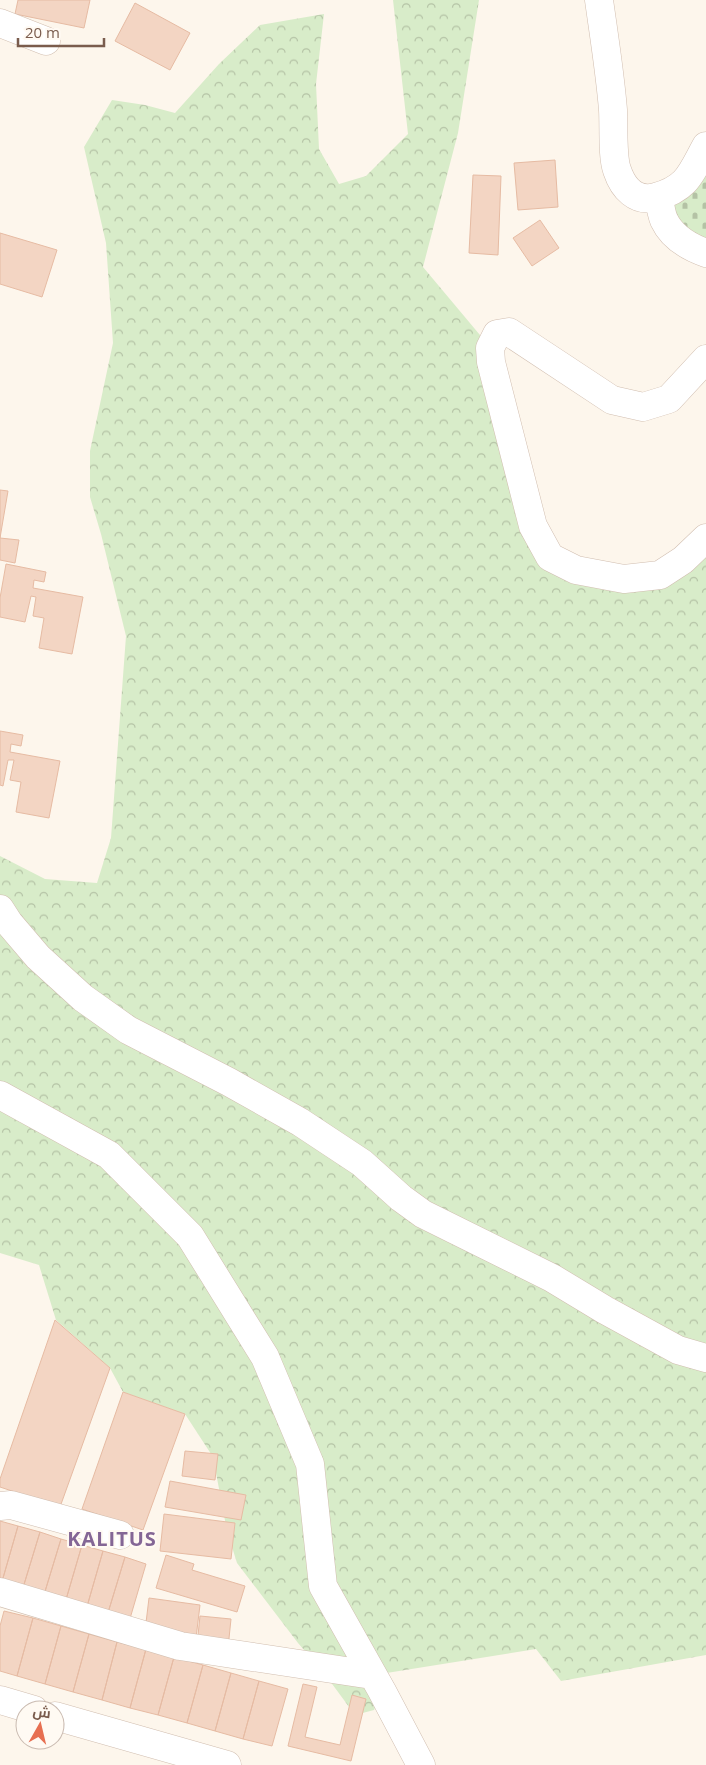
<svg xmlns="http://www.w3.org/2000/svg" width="706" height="1765" font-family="'Open Sans',Cairo,sans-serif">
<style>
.forest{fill:url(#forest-crowns)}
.cemetery{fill:url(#cemetery-stones)}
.building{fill:#f3d5c3;stroke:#e6bba3}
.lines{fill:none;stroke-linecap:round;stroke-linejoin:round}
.street-casing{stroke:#d1beb0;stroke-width:29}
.street{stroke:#fff;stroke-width:28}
.labels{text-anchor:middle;stroke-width:4;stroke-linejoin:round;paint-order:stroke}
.district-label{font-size:20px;font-weight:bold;letter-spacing:1px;fill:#846695;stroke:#fffaf3}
</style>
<defs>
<pattern id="forest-crowns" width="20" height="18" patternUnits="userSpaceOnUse" patternTransform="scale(1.25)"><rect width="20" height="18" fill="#d8ecc9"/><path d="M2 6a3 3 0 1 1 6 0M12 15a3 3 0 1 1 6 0" fill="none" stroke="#b4c2a5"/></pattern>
<pattern id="cemetery-stones" width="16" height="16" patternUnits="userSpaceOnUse" patternTransform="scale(1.25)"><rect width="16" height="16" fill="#d8ecc9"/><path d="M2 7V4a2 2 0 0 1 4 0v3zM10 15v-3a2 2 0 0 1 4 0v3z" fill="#b4c2a5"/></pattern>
</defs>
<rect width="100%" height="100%" fill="#fdf6ec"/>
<!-- forest -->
<path class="forest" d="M393,0H479L458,133L423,267L490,347L545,569L570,583L618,592L654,588L706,545V1655L561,1681L536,1649L374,1675L382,1691L374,1710L355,1715L324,1673L298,1643L237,1563L227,1531L213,1457L185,1414L123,1392L110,1368L56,1320L39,1265L0,1253V856L45,879L97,883L111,838L126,636L101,534L90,497V451L113,343L106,243L84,147L112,100L145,105L175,113L219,64L260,25L324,14L316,84L319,149L339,184L366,176L408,134Z"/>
<!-- cemetery -->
<path class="cemetery" d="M706,146V253L663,219Z"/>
<!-- building -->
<path class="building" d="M18,0H90L84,28L15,14Z
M135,3L190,33L170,70L115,41Z
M555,160L558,207L518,210L514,163Z
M473,175L501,176L498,255L469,253Z
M540,220L559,248L532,266L513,238Z
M0,233L57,250L42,297L0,284Z
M0,490L8,491L0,538L19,540L15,563L0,560Z
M6,564L46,572L44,582L34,580L33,588L83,597L72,654L39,648L44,618L33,616L36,597L31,596L25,622L0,617V598Z
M0,731L23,735L21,746L11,744L10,752L60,761L49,818L16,812L21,782L10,780L14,760H8L3,786L0,785Z
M55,1320L110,1368L60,1507L0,1487V1479Z
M123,1392L185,1414L143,1530L82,1509Z
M185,1451L218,1454L215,1480L182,1476Z
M170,1481L246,1495L241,1520L165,1507Z
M164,1514L235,1523L231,1559L160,1551Z
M0,1521L18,1526L1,1585H0Z
M18,1526L40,1532L22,1591L1,1585Z
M40,1532L61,1539L43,1598L22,1591Z
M61,1539L82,1545L65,1603L43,1598Z
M82,1545L103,1551L86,1610L65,1603Z
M103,1551L125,1557L107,1616L86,1610Z
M166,1555L194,1564L192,1570L245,1586L237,1612L156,1588Z
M125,1557L146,1564L129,1622L107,1616Z
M149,1598L200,1605L196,1638L145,1631Z
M4,1611L33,1618L17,1676L0,1671V1626Z
M200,1616L231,1619L228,1648L197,1645Z
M33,1618L61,1626L45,1684L17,1676Z
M61,1626L89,1634L73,1692L45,1684Z
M89,1634L117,1642L102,1700L73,1692Z
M117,1642L146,1649L130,1708L102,1700Z
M146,1649L174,1657L158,1715L130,1708Z
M174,1657L203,1665L187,1723L158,1715Z
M203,1665L231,1673L215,1731L187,1723Z
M231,1673L259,1681L243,1739L215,1731Z
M259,1681L288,1689L272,1746L243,1739Z
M303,1684L317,1687L305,1737L340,1745L352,1695L366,1699L351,1761L288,1746Z"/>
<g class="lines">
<defs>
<path id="street" d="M599,0C604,36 610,73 613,110C614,126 612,156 617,170C623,188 636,203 656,197C688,188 691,173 706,146
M0,23L46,41
M659,197C660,204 661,213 664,220C672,237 689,247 706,253
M706,359L669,399L643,407L612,400L509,332L497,334L490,348L491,362L533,526L550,557L576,570L624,579L660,575L683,560L706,538
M0,909L9,923L38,957L83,998L128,1030L229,1082L300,1122L362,1163L401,1198L423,1214L552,1278L605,1310L678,1350L706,1358
M0,1095L109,1155L190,1236L265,1357L310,1464L323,1586L382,1691L421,1765
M0,1506L11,1505L120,1535
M0,1592L180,1646L372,1675
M0,1700L34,1710
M55,1716L227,1765"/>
</defs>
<!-- street casing -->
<use href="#street" class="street-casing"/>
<!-- street -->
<use href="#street" class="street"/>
</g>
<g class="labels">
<!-- district labels -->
<g class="district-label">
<text x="112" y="1546">KALITUS</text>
</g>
</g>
<!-- north arrow -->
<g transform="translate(40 1725) rotate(8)"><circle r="24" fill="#fffaf3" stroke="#cabbb1"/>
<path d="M0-4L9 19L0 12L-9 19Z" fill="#e76f51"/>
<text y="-8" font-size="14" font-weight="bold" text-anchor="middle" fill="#7a5c4d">ش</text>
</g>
<!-- scale -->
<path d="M18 38v8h86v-8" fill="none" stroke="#7a5c4d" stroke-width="2.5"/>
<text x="25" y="38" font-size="15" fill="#7a5c4d" stroke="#fffaf3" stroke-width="4" paint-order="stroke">20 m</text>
</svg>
